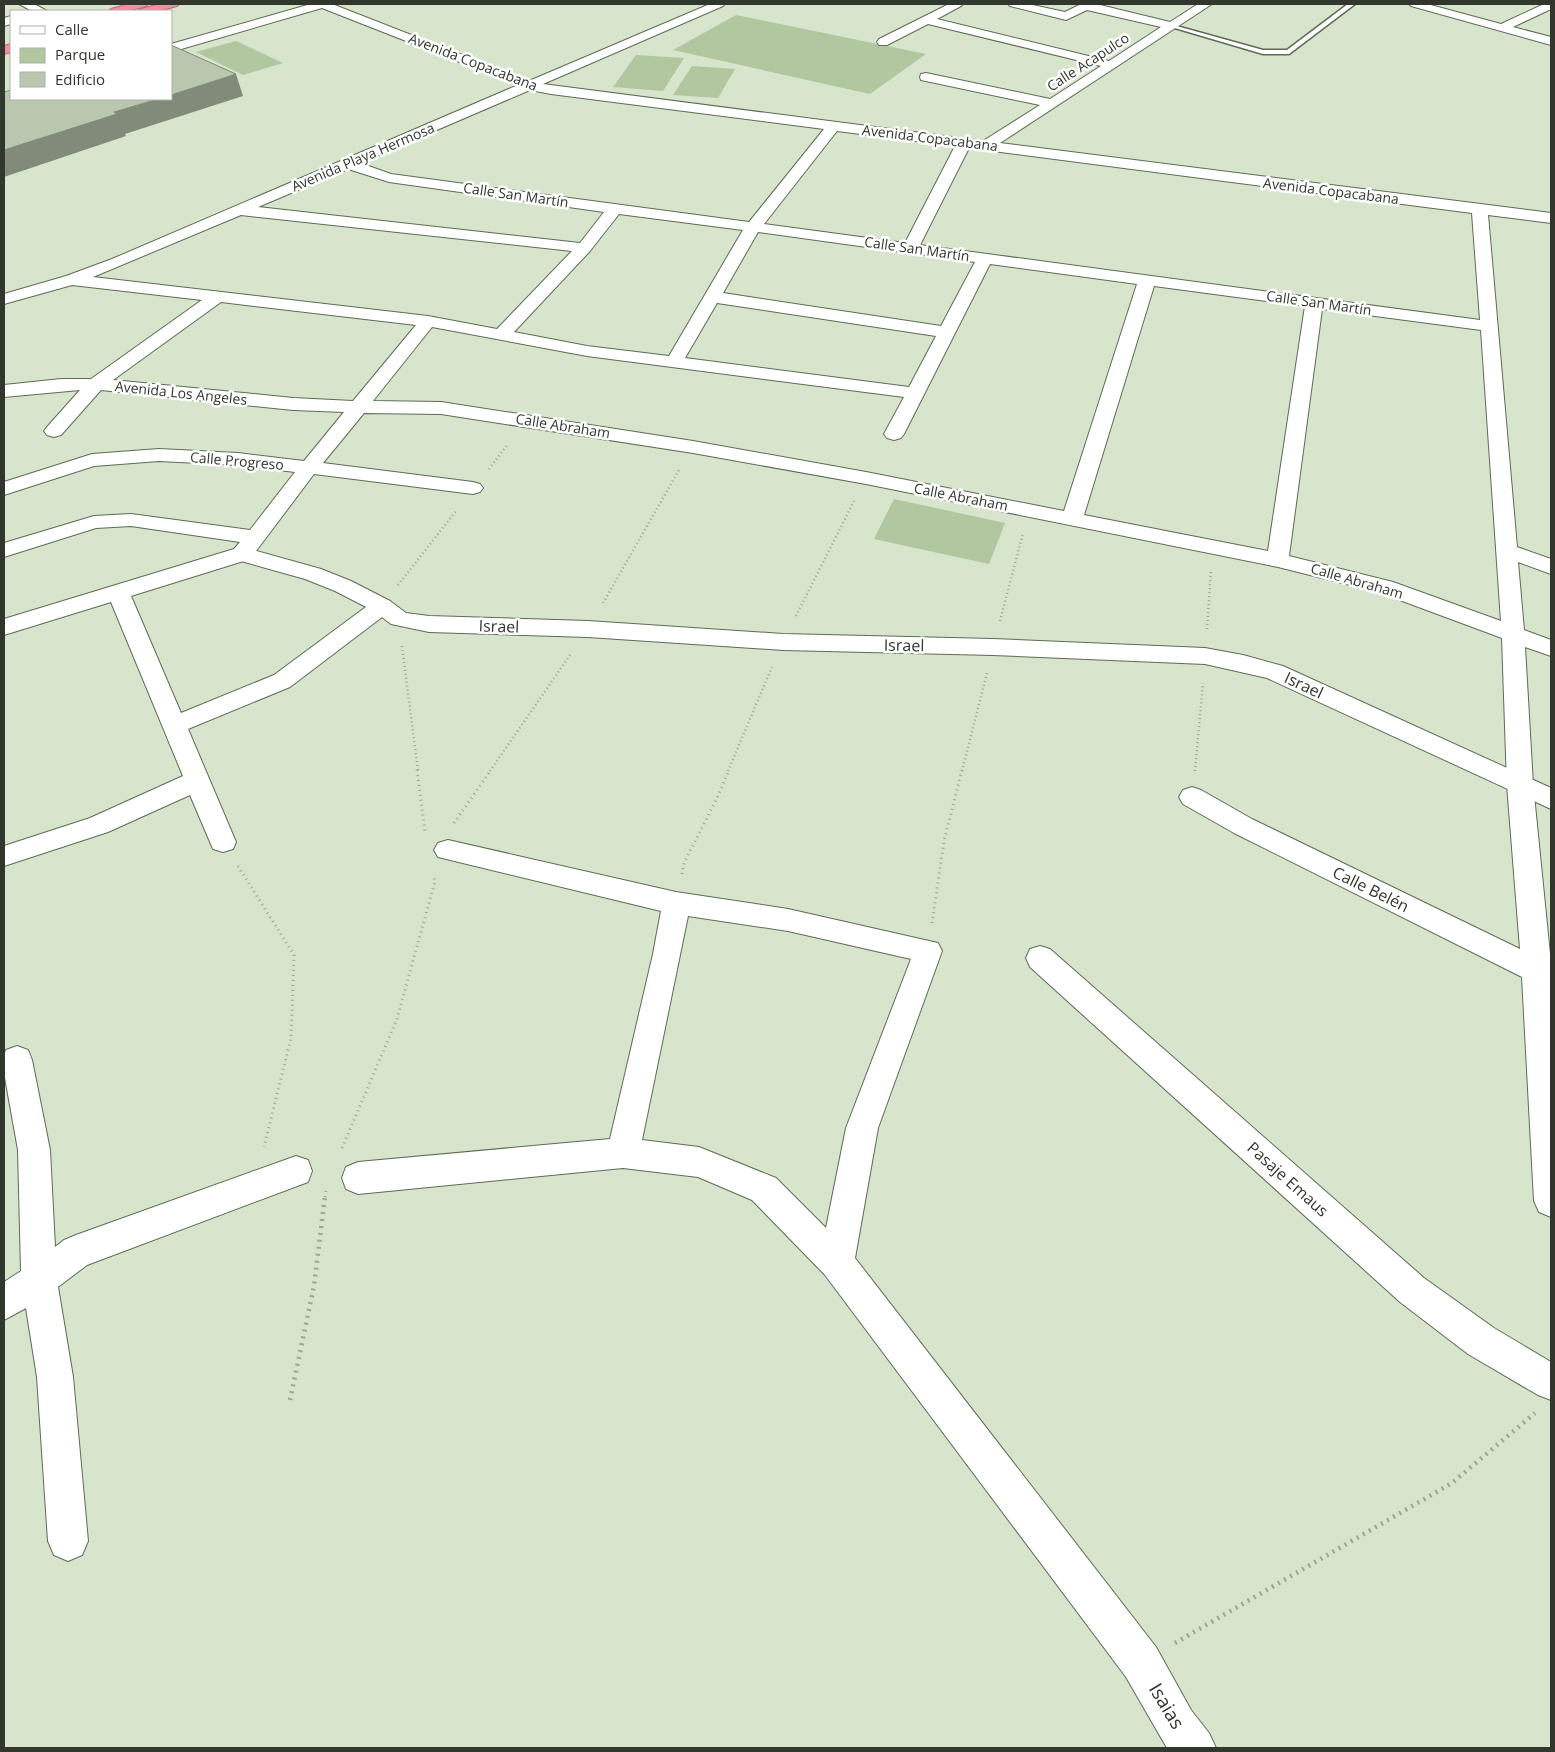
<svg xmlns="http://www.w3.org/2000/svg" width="1555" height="1752" font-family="'Open Sans',sans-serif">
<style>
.green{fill:#b0c79f}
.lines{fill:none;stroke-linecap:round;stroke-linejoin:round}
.lane-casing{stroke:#5f6b55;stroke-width:3}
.street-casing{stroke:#5f6b55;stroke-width:2}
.secondary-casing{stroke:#5f6b55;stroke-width:2}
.highway-casing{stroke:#b46e77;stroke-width:2}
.path-far2{stroke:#9da895;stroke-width:2.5;stroke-dasharray:1 3;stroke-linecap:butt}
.path-far1{stroke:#9da895;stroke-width:3;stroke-dasharray:1 4;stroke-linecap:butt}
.path{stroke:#9da895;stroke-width:4.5;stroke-dasharray:2 5;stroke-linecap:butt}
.lane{fill:#fff;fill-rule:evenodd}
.street{fill:#fff;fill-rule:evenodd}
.secondary{fill:#fff;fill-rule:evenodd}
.highway{fill:#fb8b9f;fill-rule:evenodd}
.shaded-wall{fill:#828b7a}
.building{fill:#b9c7af;stroke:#828b7a}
.labels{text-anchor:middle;stroke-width:5;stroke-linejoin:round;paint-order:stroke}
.far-street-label{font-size:14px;fill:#31372d;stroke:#fff}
.street-label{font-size:16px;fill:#31372d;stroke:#fff}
.near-street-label{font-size:19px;fill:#31372d;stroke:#fff}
</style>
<rect width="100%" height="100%" fill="#d7e5cc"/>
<!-- green -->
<path class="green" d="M736,15L926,54L870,94L673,50Z
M236,41L283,63L243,75L196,52Z
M636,55L684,58L663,91L613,87Z
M692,66L735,69L718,98L673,95Z
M894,499L1005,523L989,564L874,539Z"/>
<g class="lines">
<defs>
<path id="lane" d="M1348,4H1355L1289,54H1263L1168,26L1173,25L1263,50H1287Z"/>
<path id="street" d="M19,4H34L47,11H32Z
M311,4H332L529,81L710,4H725L723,6L543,84L983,141L1040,105L921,80L920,77L921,74L926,73L1050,99L1101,66L928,24L887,45H879L877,42L879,39L949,4H963L961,6L937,19L1109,61L1161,27L1087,10L1066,20L1010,6L1008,4H1028L1065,12L1081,4H1096L1170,22L1198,4H1212L1000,143L1551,213V223L1488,215L1517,547L1551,559V574L1518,562L1524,630L1551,640V656L1525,647L1533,785L1551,964V1217L1539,1212L1534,1201L1522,977L1234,833L1183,804L1179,797L1183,790L1192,787L1201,790L1252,819L1520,949L1507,785L1502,638L1378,592L1278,567L866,484L693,453L441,414L364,413L323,463L473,482L480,484L483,488L480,492L473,494L314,474L250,559L131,596L181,713L274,675L374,601L382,599L390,601L393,606L390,611L290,687L188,729L236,842L233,849L223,852L213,849L190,795L108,832L4,866V846L90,818L183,776L111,602L4,635V619L234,549L240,542L131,526L96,528L4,557V543L94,516L131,514L250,530L295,472L238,465L159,461L94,466L4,495V482L92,454L159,449L238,453L304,461L344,412L293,410L101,390L61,435L54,437L47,435L44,431L47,427L80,390L4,397V385L61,379H91L202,300L72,285L4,304V294L66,276L112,259L518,85L322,8L171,52V44ZM530,90L551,94L824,129L749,222L391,174L360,163ZM837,131L955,146L905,243L764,224ZM969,148L1472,213L1480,320L920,245ZM348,169L389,182L604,212L580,243L258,207ZM619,214L743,230L669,356L587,346L514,332L590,251ZM241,215L572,251L497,329L428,316L93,277ZM758,232L975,262L941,326L723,293ZM990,264L1137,284L1064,511L866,472L693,441L441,402L373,401L432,327L587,356L904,397L884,434L887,438L894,440L901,438L904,434ZM1154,286L1305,306L1268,551L1084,515ZM221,302L416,325L353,401L293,398L113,380ZM717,303L936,336L909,387L685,358ZM1322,309L1481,330L1501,621L1393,582L1289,556Z
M1409,4H1427L1501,24L1544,4H1551V9L1513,27L1551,37V45L1411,6Z
M11,16V24L4,26V18Z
M448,840L676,892L788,909L938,943L942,951L878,1128L855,1258L1156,1647L1191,1710L1209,1733L1216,1748H1167L1126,1677L825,1275L752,1200L698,1177L623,1168L358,1194L346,1189L342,1178L346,1167L358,1162L610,1139L653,954L661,911L438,857L434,850L438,843ZM688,916L788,931L911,959L846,1128L826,1228L776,1178L699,1147L642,1140Z
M1040,946L1050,949L1424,1278L1494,1328L1551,1362V1400L1538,1395L1468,1354L1400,1302L1030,967L1026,958L1030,949Z
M17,1046L28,1050L32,1060L50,1150L55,1247L64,1240L76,1235L296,1156L308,1160L312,1171L308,1182L87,1265L58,1287L73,1377L88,1541L82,1555L68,1561L54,1555L48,1541L37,1377L26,1308L4,1320V1282L21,1271L18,1150L4,1072V1055L6,1050Z"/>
<path id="secondary" d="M242,547L321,569L351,581L390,601L406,613L429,616L588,621L783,634L993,639L1205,648L1243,655L1283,666L1551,788V809L1267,678L1205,664L993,655L783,650L588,637L429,632L391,624L374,611L335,591L305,579L234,559L231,554L234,549Z"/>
<path id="highway" d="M129,4H148L146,6L128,11H109L111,9Z
M160,4H179L177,6L158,11H139L141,9Z
M11,44V52L4,54V46Z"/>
</defs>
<!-- lane casing -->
<use href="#lane" class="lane-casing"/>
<!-- street casing -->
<use href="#street" class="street-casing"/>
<!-- secondary casing -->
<use href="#secondary" class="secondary-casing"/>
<!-- highway casing -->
<use href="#highway" class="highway-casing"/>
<!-- path-far2 -->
<path class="path-far2" d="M489,469L508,444
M398,585L456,511
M603,603L679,470
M796,616L854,501
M1000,621L1023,533
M1207,629L1211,571
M402,646L418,771
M490,771L570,655
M728,771L772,667
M962,771L987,673
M1195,771L1203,683"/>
<!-- path-far1 -->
<path class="path-far1" d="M417,770L425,831
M454,823L491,770
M238,866L294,955L291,1038L264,1147
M682,874L684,863L717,798L729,770
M932,923L944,841L962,770
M342,1148L397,1019L435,881L434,876
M325,1197L326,1191"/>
<!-- path -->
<path class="path" d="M290,1400L314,1286L325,1196
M1175,1643L1452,1483L1535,1413"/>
<!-- lane -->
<use href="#lane" class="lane"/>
<!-- street -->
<use href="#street" class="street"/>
<!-- secondary -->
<use href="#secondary" class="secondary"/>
<!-- highway -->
<use href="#highway" class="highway"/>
</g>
<!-- shaded-wall -->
<path class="shaded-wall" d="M236,74L243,96L125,134L126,136L4,177V150L114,112L158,99H171V95Z"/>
<!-- building -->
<path class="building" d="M171,45L236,74L171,95Z
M11,90V99H158L114,112L117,114L4,150V92Z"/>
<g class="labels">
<!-- far-street labels -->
<g class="far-street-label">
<text transform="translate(473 62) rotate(21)" y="5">Avenida Copacabana</text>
<text transform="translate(1088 62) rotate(-33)" y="5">Calle Acapulco</text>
<text transform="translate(930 138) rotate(7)" y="5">Avenida Copacabana</text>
<text transform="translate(363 157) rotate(-23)" y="5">Avenida Playa Hermosa</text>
<text transform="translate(1331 191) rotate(7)" y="5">Avenida Copacabana</text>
<text transform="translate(516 195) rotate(8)" y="5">Calle San Martín</text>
<text transform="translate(917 249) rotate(8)" y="5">Calle San Martín</text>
<text transform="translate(1319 303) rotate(8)" y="5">Calle San Martín</text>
<text transform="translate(181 393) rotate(6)" y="5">Avenida Los Angeles</text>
<text transform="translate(563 426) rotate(9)" y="5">Calle Abraham</text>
<text transform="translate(237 461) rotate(5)" y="5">Calle Progreso</text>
<text transform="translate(961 497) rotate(11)" y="5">Calle Abraham</text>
<text transform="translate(1357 581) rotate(16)" y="5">Calle Abraham</text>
</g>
<!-- street labels -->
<g class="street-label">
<text transform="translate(499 626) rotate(2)" y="6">Israel</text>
<text transform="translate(904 645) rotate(1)" y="6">Israel</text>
<text transform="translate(1304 685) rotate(25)" y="6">Israel</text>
<text transform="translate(1371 889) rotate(26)" y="6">Calle Belén</text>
<text transform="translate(1288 1179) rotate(42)" y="6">Pasaje Emaus</text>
</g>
<!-- near-street labels -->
<g class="near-street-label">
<text transform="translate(1167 1706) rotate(59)" y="7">Isaias</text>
</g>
</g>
<!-- border -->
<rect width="1555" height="1752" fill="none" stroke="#31372d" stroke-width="10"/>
<!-- legend -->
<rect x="10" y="10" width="162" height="90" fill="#ffffff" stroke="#adafab"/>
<rect x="20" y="26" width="25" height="8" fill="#ffffff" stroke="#adafab"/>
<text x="55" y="35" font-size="15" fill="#31372d">Calle</text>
<rect x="20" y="48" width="25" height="15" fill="#b0c79f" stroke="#adafab"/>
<text x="55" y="60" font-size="15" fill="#31372d">Parque</text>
<rect x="20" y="72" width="25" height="15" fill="#b9c7af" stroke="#adafab"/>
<text x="55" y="85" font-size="15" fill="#31372d">Edificio</text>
</svg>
